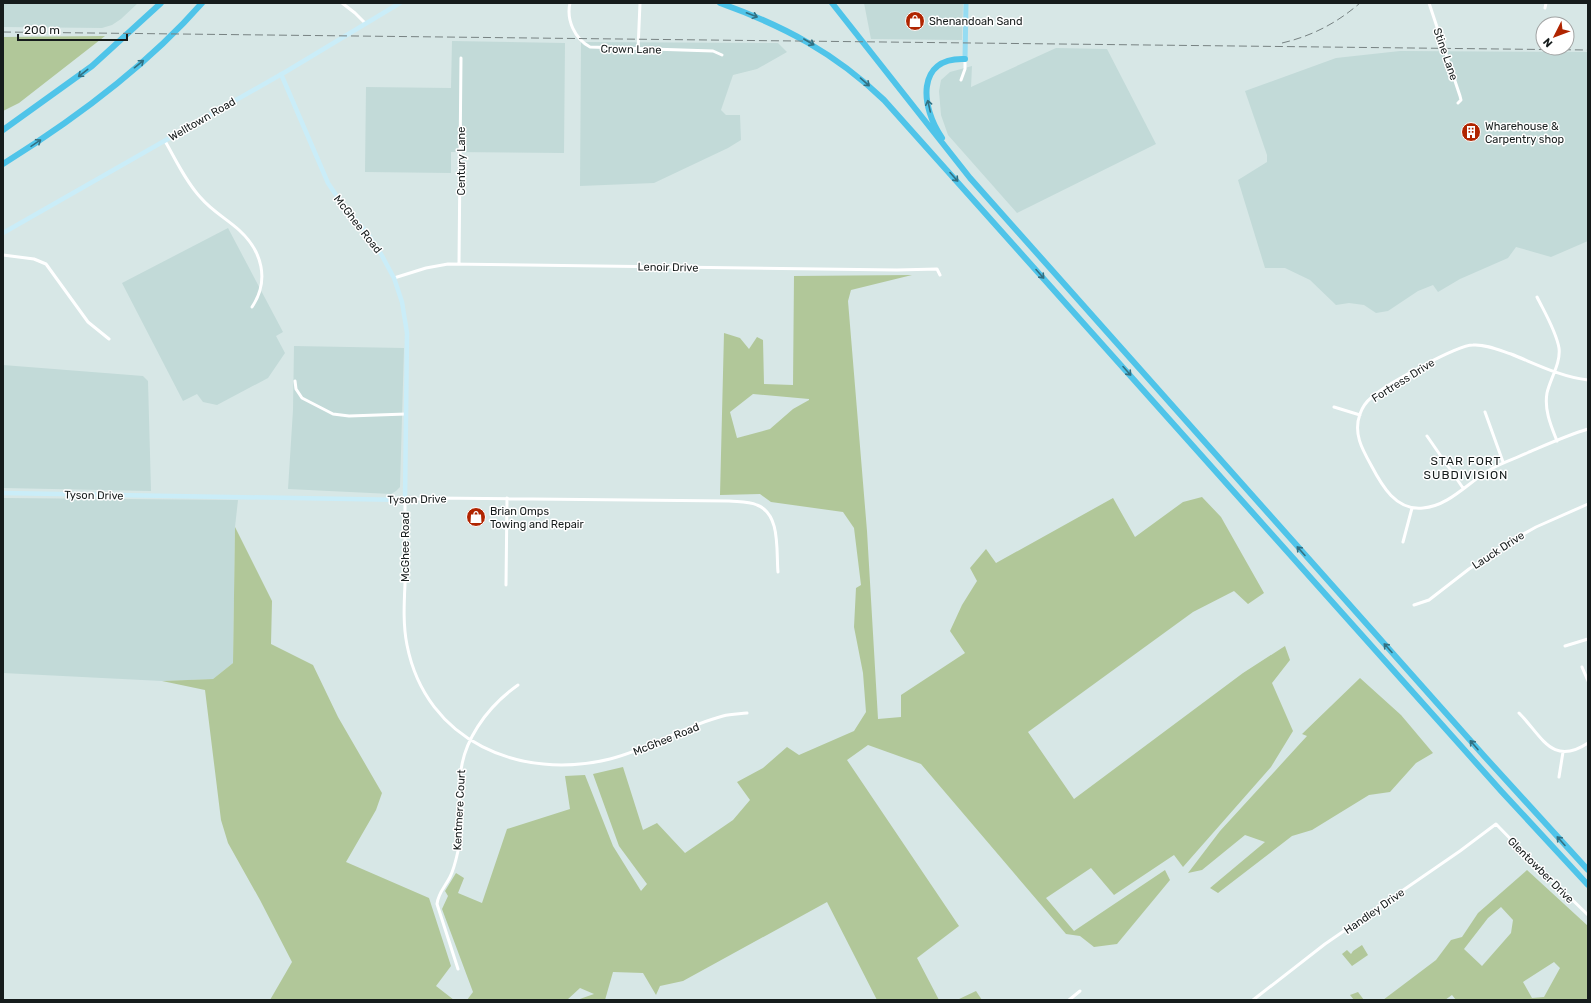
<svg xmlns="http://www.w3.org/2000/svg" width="1591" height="1003" font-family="Rubik,sans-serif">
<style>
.built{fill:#c2dad8}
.green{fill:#b1c799;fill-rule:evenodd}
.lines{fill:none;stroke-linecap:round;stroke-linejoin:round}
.street{stroke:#fff;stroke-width:3}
.secondary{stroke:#caedf8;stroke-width:4.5}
.primary{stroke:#95dcf2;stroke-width:5}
.highway{stroke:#4fc4e9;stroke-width:6}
.rail{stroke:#778282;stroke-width:1;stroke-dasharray:8 4;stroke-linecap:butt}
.oneway{stroke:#327082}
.labels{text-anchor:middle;stroke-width:3;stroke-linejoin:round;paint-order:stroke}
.poi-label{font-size:11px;fill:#161c1c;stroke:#fff;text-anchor:start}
.street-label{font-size:11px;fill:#161c1c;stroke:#fff}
.neighbourhood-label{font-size:12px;letter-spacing:1px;fill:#161c1c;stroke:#fff}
</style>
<rect width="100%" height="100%" fill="#d7e7e6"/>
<!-- built -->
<path class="built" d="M3,3H138L121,19L112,25L102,28L3,27Z
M864,3H963L962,40L871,39Z
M452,41L565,43L564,153L451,152V173L365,172L366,87L451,88Z
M581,42L778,43L787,52L757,69L733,75L721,110L726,115H740L741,140L728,148L654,183L580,186Z
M1056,48L1107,49L1156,144L1017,213L948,135L941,115L939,91L941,80L950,72L972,66L971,87Z
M1400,51L1588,52V241L1551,257L1516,247L1508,258L1460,279L1438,292L1433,285L1418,291L1388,311L1376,313L1364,305L1349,303L1336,305L1310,280L1285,268H1265L1238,180L1267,162V155L1245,91L1336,58Z
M228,228L283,332L276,336L285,353L268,378L217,405L203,402L197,394L183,401L122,283Z
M294,346L404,348L400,487L396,491L391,494L288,489L293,410Z
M3,365L143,376L148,381L151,491L3,488Z
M3,498L238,500L235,527L233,663L213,679L162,681L3,673Z"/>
<!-- green -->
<path class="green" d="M105,36L19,103L3,111V37Z
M912,275L851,290L848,301L867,531L878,719L901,717V695L965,653L950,631L962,605L977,581L970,568L986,549L996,563L1113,498L1135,537L1183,502L1202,497L1221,517L1264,593L1248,604L1234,591L1193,612L1028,732L1074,799L1243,673L1285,646L1290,660L1272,683L1293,731L1271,767L1183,867L1174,855L1114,895L1091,868L1046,898L1074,931L1165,870L1170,880L1117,944L1094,947L1080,936L1066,934L921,764L868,745L847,760L959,926L917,958L939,1000H877L827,902L683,981L660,986L656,995L643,973L613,972L605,1000H577L594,994L580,988L567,1000H467L473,992L442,909L448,896L445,891L456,873L464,878L458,893L482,903L507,829L570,809L565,776L585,775L613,846L641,891L647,884L619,846L593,774L623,767L643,830L657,823L685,853L733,820L750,800L737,782L763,768L787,747L799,755L854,731L866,712L863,673L854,627L856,588L861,585L854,528L843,512L771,502L760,494L720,495L724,333L740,338L749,349L757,337L763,340L764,384L793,385L794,276ZM753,394L809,399V400L793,409L770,429L737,438L730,412Z
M235,527L272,601L271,644L313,665L338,717L382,793L376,810L346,862L429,898L451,966L436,986L454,1000H270L292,962L260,900L228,843L221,820L205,690L162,681L213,679L233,663Z
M1360,678L1401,715L1433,753L1416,763L1390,792L1369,795L1312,830L1292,836L1218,893L1210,888L1265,842L1245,835L1202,870L1188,873L1220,831L1307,736L1302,734Z
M1527,870L1588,926V1000H1456L1452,995L1445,1000H1383L1436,960L1451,940L1462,937L1478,913ZM1501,907L1513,920L1511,933L1482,966L1464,949L1488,918ZM1554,962L1560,968L1544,997L1532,998L1523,982Z
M1362,945L1368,955L1352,966L1342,954L1347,950L1351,954L1353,951Z
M976,991L982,1000H957Z
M1358,992L1364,1000H1354L1350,995Z"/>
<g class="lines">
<!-- street -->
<path class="street" d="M342,3L355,13L365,23
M570,3C566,20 575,39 590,47L713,51L722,55
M1429,3L1460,96L1461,100L1458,103
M1545,8L1546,3
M638,50L640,3
M961,80L965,69V59
M165,141C176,160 186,182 201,198C212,211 227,219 239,230C262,251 270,280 252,307
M3,255L34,259L46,264L88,322L109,339
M459,264L461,58
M394,278L426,268L448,264L897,270L937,269L940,275
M1537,297C1545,313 1556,331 1559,348C1561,363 1550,379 1547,393C1544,410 1551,426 1557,441
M1588,380C1561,377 1536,364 1511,354C1499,350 1486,344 1473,345C1457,345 1385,385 1372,397C1367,401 1362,408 1360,414C1353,433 1362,449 1371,465C1382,486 1396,511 1423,508C1450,506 1470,480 1493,468C1504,462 1517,458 1529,452C1548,444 1568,435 1588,429
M295,381L296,389L302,398L333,414L349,416L406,414
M1334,407L1360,415
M1485,412L1503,462
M1427,436L1463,488
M1403,542L1412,508
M506,585L507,498
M1414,605L1429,600L1469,569L1509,542L1536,527L1588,504
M1565,646L1588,639
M1582,667L1588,681
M747,713C739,714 731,714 723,716C684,726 650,749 610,759C521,781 426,742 407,645C403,625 404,605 405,584C405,556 405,528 405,500L434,498L729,501C738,502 748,501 757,505C781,514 776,551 778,572
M1519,713C1542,736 1552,767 1588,743
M1559,777L1563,752
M458,969L437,904C438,893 445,887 450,877C454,869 456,860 458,851C462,827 458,805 460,781C461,742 487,707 518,685
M1069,1000L1080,991
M1253,1000L1325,944L1460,851L1496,824L1527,856L1588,915"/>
<!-- secondary -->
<path class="secondary" d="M3,233L287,71L400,3
M3,493L405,500L407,333L402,302L394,278L381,254L368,234L342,204L328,183L281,74"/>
<!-- primary -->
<path class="primary" d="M965,59L966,3"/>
<!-- highway -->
<path class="highway" d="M720,3C784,26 835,53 884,100L1502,792L1588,885
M832,3L970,178L1485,757L1588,870
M3,130L92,66L161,3
M942,138C921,108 915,57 965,59
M3,164C75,119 146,67 202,3"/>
<!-- rail -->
<path class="rail" d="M3,32L1588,50
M1282,43C1312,36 1337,23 1360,3"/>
</g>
<!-- one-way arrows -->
<defs><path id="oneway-shaft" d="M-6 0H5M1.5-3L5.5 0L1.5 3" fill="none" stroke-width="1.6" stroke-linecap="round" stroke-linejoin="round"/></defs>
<g class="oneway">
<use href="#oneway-shaft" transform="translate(752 15) rotate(21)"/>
<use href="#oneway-shaft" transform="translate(809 42) rotate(30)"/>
<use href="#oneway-shaft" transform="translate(139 64) rotate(-39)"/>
<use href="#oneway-shaft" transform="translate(83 73) rotate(142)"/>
<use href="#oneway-shaft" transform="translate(865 82) rotate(41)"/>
<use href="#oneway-shaft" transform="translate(929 106) rotate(-103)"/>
<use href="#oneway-shaft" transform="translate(36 143) rotate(-34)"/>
<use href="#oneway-shaft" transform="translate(954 177) rotate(48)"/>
<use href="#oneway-shaft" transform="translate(1040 274) rotate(48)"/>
<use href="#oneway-shaft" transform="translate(1127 371) rotate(48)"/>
<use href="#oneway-shaft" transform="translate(1301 551) rotate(-132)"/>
<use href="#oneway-shaft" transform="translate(1388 648) rotate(-132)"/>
<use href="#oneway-shaft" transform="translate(1474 745) rotate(-131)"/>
<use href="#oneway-shaft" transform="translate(1561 841) rotate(-132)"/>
</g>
<!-- icons -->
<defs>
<symbol id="shop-disc" viewBox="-11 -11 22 22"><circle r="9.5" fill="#b02400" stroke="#fff"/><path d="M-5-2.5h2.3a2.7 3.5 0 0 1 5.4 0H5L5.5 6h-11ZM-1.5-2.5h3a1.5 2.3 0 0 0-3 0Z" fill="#fff"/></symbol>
<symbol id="building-disc" viewBox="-11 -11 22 22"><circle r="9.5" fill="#b02400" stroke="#fff"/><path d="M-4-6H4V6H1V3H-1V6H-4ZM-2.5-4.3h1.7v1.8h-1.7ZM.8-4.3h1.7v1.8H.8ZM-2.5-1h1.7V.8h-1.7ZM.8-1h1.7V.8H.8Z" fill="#fff"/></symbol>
</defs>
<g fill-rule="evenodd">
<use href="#shop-disc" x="904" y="10" width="22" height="22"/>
<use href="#building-disc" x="1460" y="121" width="22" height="22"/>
<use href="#shop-disc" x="465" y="506" width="22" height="22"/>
</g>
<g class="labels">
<!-- poi labels -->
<g class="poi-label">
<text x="929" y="25">Shenandoah Sand</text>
<text x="1485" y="130">Wharehouse &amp;<tspan x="1485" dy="13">Carpentry shop</tspan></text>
<text x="490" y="515">Brian Omps<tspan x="490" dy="13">Towing and Repair</tspan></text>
</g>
<!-- street labels -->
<g class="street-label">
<text transform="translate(631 49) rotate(1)" y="4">Crown Lane</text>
<text transform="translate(1446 54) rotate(71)" y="4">Stine Lane</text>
<text transform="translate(202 119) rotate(-30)" y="4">Welltown Road</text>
<text transform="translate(461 161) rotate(-90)" y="4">Century Lane</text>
<text transform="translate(358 224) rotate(52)" y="4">McGhee Road</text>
<text transform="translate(668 267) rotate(1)" y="4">Lenoir Drive</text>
<text transform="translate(1403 380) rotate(-32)" y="4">Fortress Drive</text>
<text transform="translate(94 495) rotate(1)" y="4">Tyson Drive</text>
<text transform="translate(417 499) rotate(-1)" y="4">Tyson Drive</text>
<text transform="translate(405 547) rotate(-90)" y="4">McGhee Road</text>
<text transform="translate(1498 550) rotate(-33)" y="4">Lauck Drive</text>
<text transform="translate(666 739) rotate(-22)" y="4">McGhee Road</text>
<text transform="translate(459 810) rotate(-87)" y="4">Kentmere Court</text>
<text transform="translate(1541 870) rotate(45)" y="4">Glentowber Drive</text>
<text transform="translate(1374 911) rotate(-35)" y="4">Handley Drive</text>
</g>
<!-- neighbourhood labels -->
<g class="neighbourhood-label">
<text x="1466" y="465">STAR FORT<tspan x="1466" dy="14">SUBDIVISION</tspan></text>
</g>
</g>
<!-- border -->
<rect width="1591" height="1003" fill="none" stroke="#161c1c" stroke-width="8"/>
<!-- north arrow -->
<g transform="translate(1555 36) rotate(228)"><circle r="19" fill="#ffffff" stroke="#a2a4a4"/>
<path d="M0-3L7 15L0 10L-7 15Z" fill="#b02400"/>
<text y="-6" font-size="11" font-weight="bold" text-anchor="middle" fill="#161c1c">N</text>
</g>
<!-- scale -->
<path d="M18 34v6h109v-6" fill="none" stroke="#161c1c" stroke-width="2"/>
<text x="24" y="34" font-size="12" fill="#161c1c" stroke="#ffffff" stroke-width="3" paint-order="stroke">200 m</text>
</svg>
